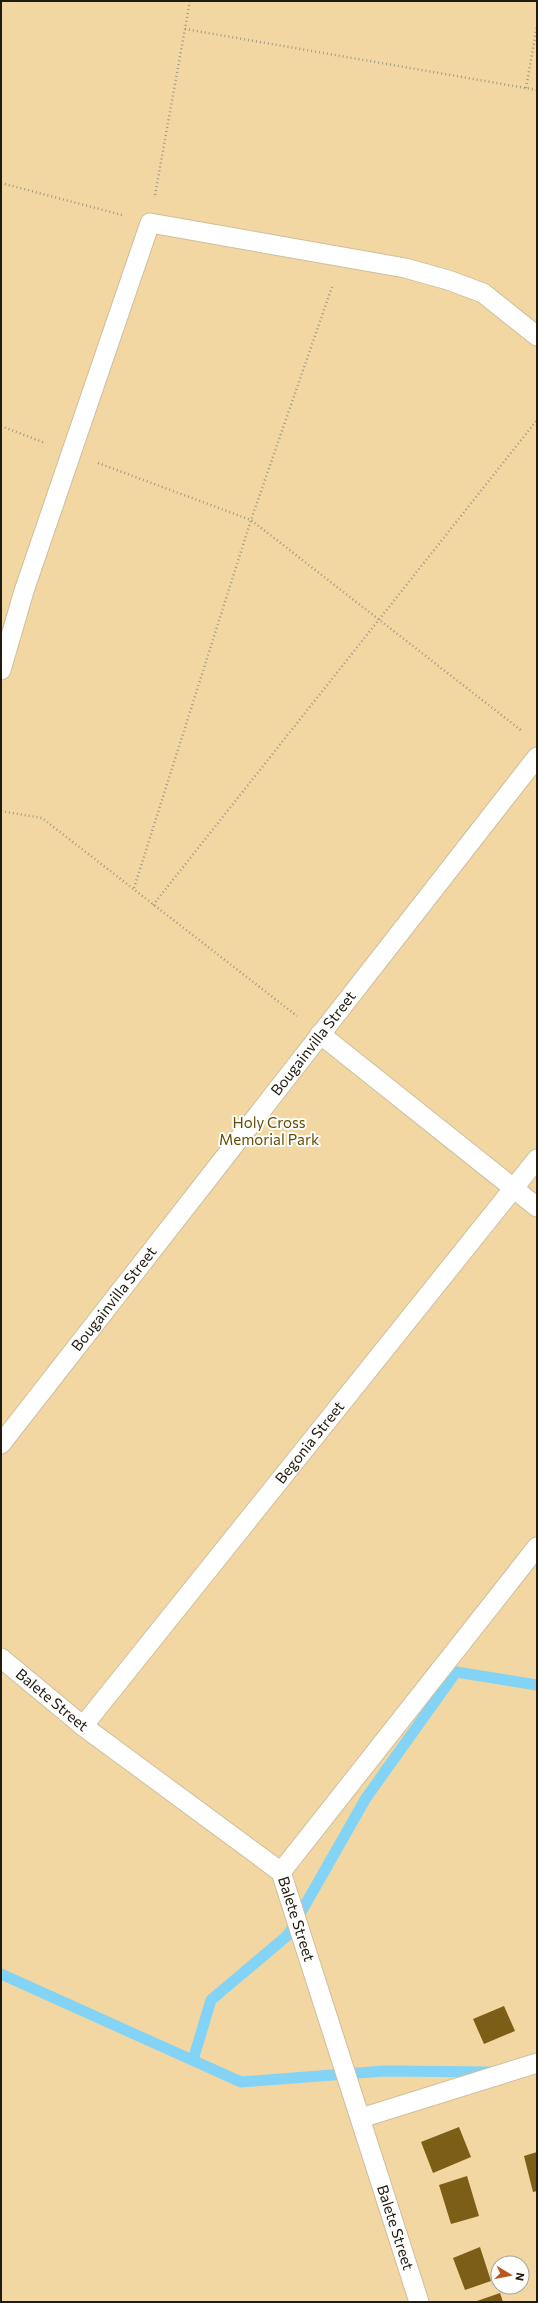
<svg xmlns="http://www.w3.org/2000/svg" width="538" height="2303" font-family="Commissioner,sans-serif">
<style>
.green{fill:#f2d7a2;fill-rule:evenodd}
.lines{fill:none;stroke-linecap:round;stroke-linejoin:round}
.stream{stroke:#83d3f6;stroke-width:11}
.building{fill:#7c5e16}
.lane-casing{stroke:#cfbe9c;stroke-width:21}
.path{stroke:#a19886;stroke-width:2.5;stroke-dasharray:1 3;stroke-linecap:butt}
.lane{stroke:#fff;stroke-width:19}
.labels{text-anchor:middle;stroke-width:4;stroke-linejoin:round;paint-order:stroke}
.street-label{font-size:15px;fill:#211b0e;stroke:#fff}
.park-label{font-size:15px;fill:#664b01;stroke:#fff}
</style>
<rect width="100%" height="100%" fill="#fff4df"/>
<!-- green -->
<path class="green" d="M1,1H537V2302H1ZM498,2263H522V2287H498Z"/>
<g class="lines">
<!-- stream -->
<path class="stream" d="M1,1974L241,2082L384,2071L491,2072
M193,2060L211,2000L288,1935L366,1798L456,1672L537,1685"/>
</g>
<!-- building -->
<path class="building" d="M504,2006L515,2031L484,2044L473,2019Z
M459,2127L471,2157L433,2173L421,2142Z
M537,2152V2191L533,2192L524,2156Z
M467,2176L479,2216L451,2224L439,2185Z
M480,2247L491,2281L465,2290L453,2258Z
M500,2293L503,2302H474Z"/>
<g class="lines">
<defs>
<g id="lane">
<path d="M1,670L24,591L150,223L405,268L448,280L483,293L537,336"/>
<path d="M320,1034L537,1207"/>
<path id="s1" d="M1,1444L537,757"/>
<path id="s2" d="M1,1658L83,1726L281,1872L419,2302"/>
<path id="s3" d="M83,1726L537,1159"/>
<path d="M281,1872L537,1547"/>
<path d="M361,2118L537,2063"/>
</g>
</defs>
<!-- lane casing -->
<use href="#lane" class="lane-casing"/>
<!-- path -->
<path class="path" d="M185,29L537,90
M526,88L537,26
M1,183L122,215
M155,195L190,1
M1,426L45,443
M98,463L251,520L522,731
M1,811L42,818L297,1016
M134,888L251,520L333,284
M153,905L537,420"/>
<!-- lane -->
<use href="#lane" class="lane"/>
</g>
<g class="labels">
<!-- street labels -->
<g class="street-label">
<text dy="5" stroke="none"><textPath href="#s1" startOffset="508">Bougainvilla Street</textPath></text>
<text dy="5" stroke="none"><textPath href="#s1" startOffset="184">Bougainvilla Street</textPath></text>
<text dy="5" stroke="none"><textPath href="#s3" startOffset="363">Begonia Street</textPath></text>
<text dy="5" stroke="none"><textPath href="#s2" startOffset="66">Balete Street</textPath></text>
<text dy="5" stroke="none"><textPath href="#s2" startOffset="402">Balete Street</textPath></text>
<text dy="5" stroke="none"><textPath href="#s2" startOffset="726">Balete Street</textPath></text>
</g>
<!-- park labels -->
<g class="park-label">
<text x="269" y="1128">Holy Cross<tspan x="269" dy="17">Memorial Park</tspan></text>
</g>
</g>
<!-- border -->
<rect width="538" height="2303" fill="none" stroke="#211b0e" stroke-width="4"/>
<!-- north arrow -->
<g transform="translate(510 2275) rotate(100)"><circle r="19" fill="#ffffff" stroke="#a6a49f"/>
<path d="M0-3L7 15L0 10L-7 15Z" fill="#ba581d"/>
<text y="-6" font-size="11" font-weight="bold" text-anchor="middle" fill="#211b0e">N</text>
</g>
</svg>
